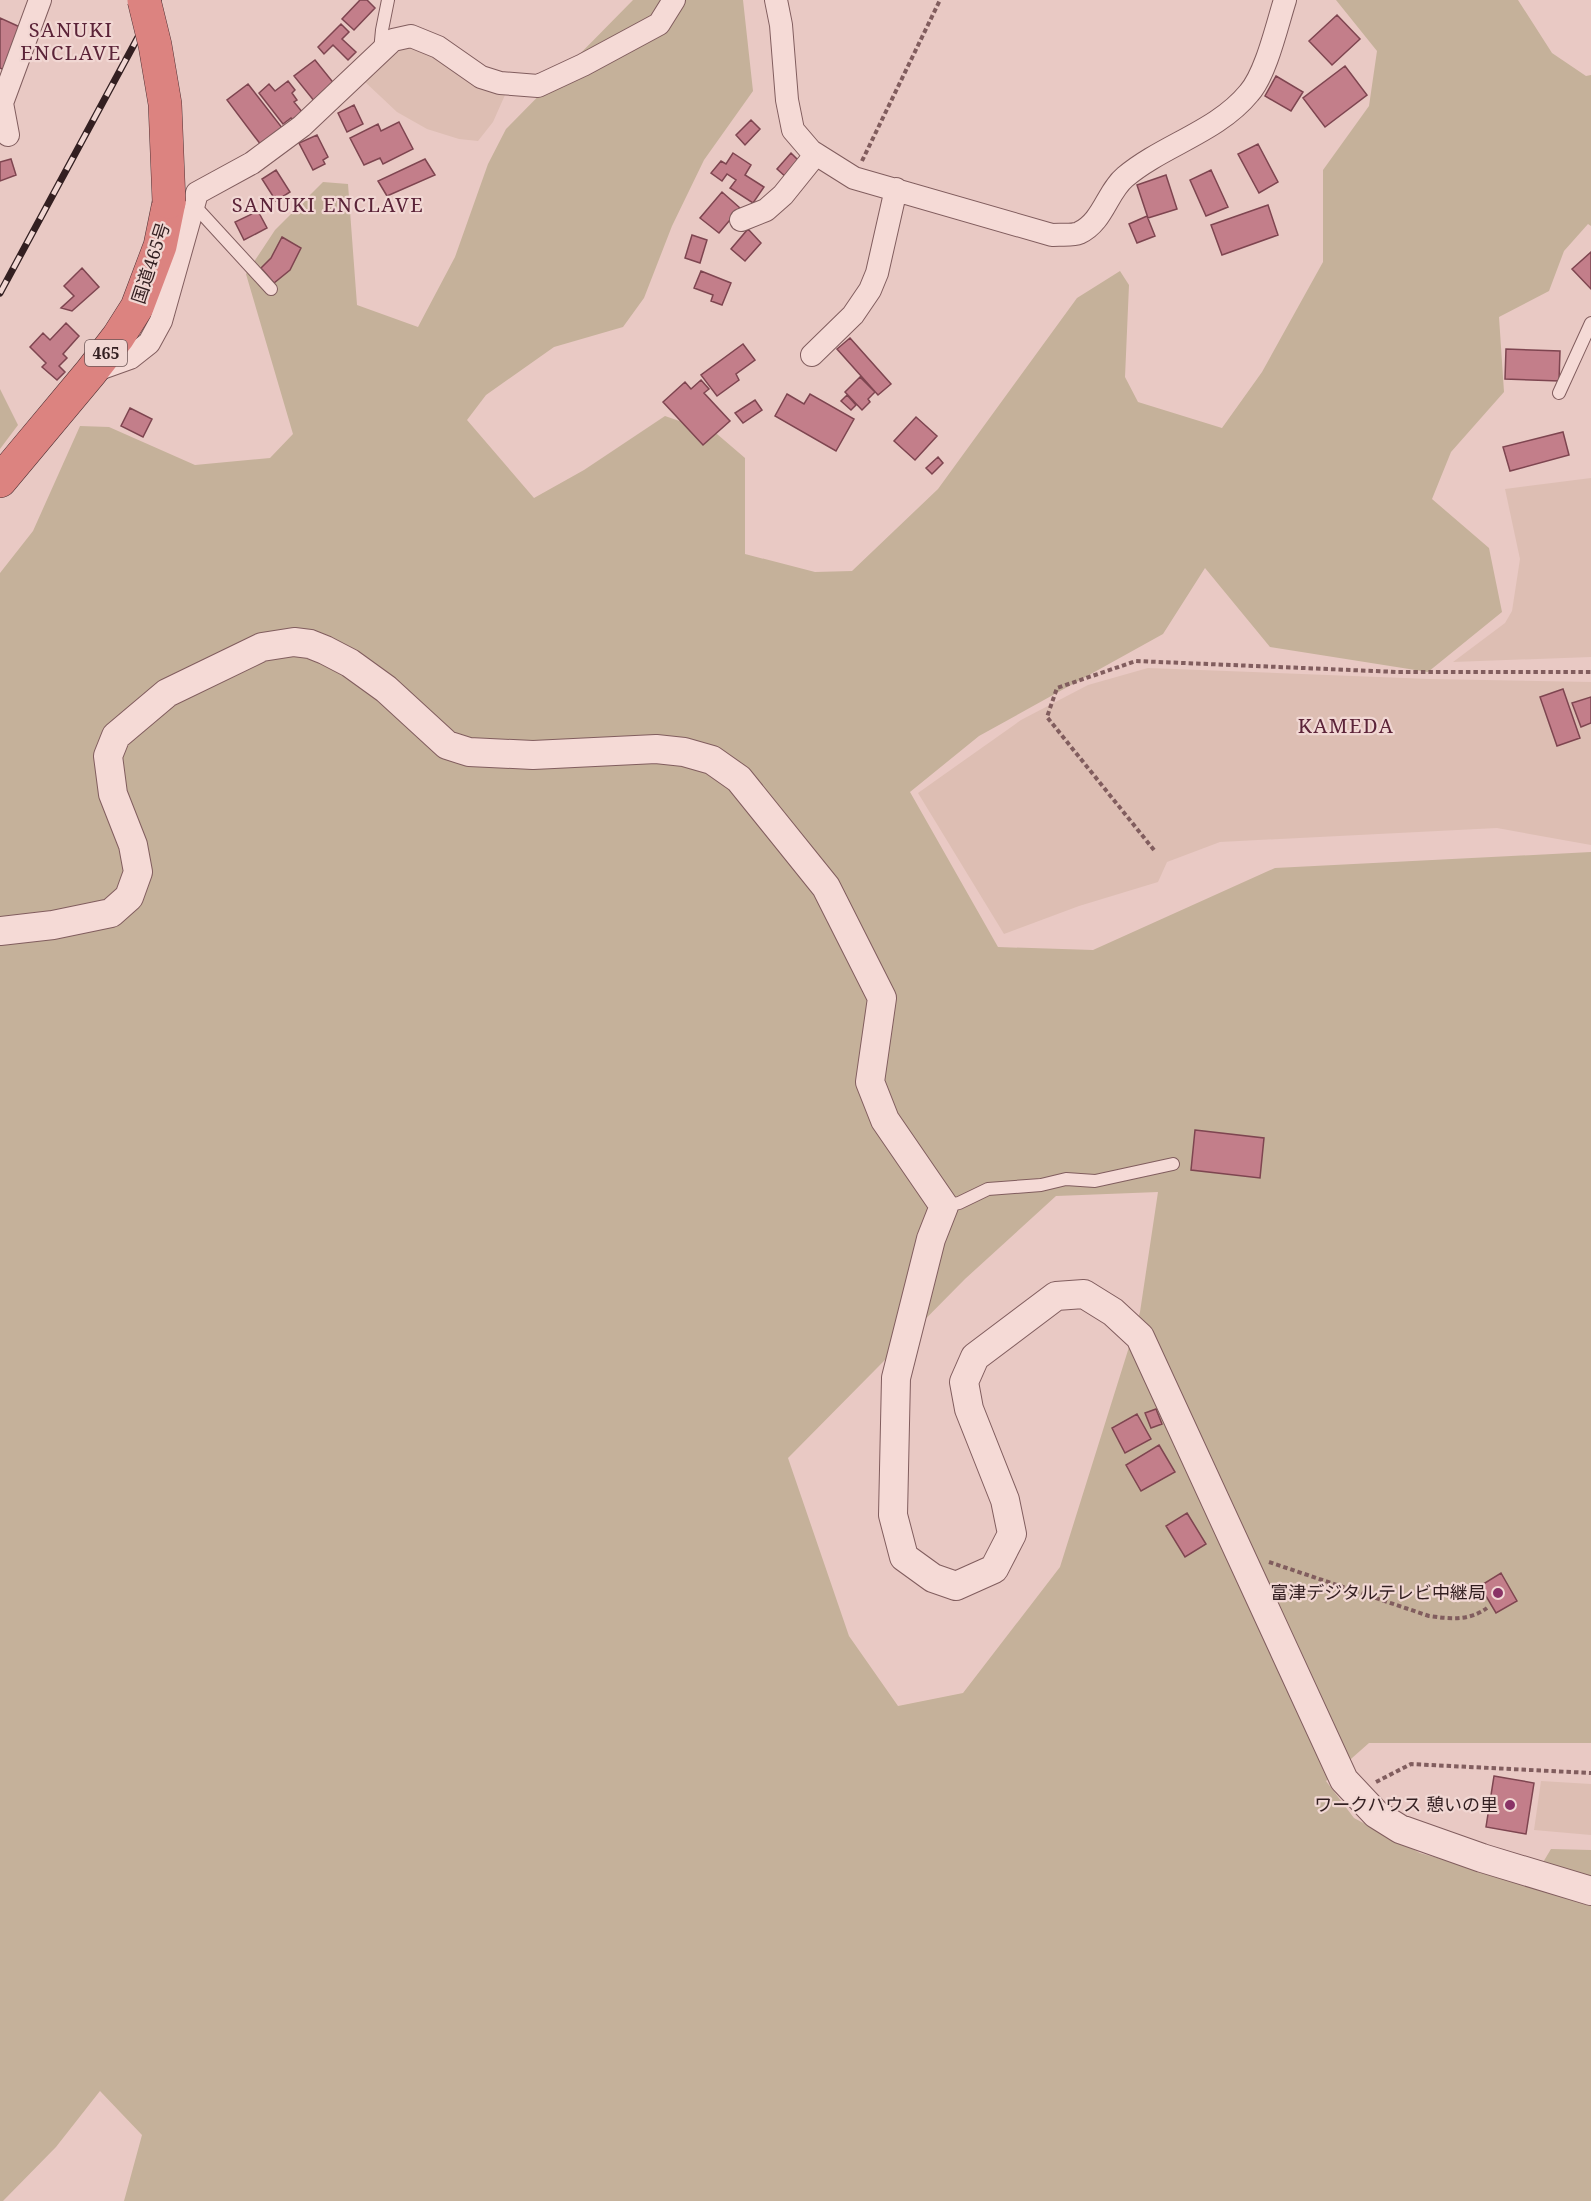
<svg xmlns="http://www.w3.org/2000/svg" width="1591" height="2201" font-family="'Noto Serif','Noto Sans JP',serif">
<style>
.farmland{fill:#ddbeb3}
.green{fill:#c5b19a;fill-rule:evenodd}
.building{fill:#c37e8a;stroke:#7e4550;stroke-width:1.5}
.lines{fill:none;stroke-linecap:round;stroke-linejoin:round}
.service-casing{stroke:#815d5e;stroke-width:14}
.minor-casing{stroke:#815d5e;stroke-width:24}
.tertiary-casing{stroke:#815d5e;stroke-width:30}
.trunk-casing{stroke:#503034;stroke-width:34}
.path{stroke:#815d5e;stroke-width:4;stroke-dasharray:4.5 3;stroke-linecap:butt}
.service{stroke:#f5dad6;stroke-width:12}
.minor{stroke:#f5dad6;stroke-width:22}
.tertiary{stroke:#f5dad6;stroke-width:28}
.trunk{stroke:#dc8380;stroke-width:33}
.rail-casing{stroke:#331f21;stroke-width:7}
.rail{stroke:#f1d7d3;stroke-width:4.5;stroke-dasharray:14;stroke-linecap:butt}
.trunk-bridge-casing{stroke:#503034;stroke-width:34;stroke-linecap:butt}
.trunk-bridge{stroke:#dc8380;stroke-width:33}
.poi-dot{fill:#8a3366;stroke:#f1d7d3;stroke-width:2}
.labels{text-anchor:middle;stroke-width:4.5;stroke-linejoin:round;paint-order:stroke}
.shield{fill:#f1d7d3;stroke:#6c5656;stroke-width:1.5}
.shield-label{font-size:16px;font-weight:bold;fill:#331f21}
.street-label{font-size:18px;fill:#331f21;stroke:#f1d7d3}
.poi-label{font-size:18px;fill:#331f21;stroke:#f1d7d3;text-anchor:end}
.neighbourhood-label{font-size:20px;letter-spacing:1.5px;fill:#5b2338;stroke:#f1d7d3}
</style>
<rect width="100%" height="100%" fill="#e9c9c4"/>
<!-- farmland -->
<path class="farmland" d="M417,45L505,95L493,122L478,141L459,139L427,129L397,112L364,81L403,46Z
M1591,478V657L1453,662L1505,623L1512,611L1520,559L1505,489Z
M1148,668L1429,679L1591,682V845L1497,828L1220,842L1167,862L1158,882L1079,906L1004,934L918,793L1021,720L1088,685Z
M1541,1781L1591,1784V1835L1534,1830Z"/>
<!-- green -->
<path class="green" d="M633,0H743L753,91L704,160L672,226L644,298L623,327L554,347L486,395L467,420L534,498L584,470L665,416L717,434L745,458V554L815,572L852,571L938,489L1077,298L1120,271L1129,285L1125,377L1138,402L1222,428L1262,372L1323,262V170L1369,106L1377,51L1336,0H1518L1552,53L1586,76L1591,75V226L1588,224L1564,251L1549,291L1499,317L1504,392L1451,452L1432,499L1489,548L1502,612L1428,672L1270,647L1205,568L1163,634L979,736L910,792L998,947L1093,950L1275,868L1591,852V1743H1369L1326,1781L1354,1818L1420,1853L1530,1884L1551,1849L1591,1850V2201H124L142,2135L100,2091L56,2147L3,2201H0V573L33,531L80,426L109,427L195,465L270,458L293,434L246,274L275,230L323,182L348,184L357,305L418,327L455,257L488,164L506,129ZM1158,1192L1140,1312L1060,1567L963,1693L898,1706L849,1636L788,1458L965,1279L1056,1196Z
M0,389L18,425L0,449Z"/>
<!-- building -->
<path class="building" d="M360,0H367L375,8L354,30L342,19Z
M1337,15L1360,39L1332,65L1309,41Z
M0,18L22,28L4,70L0,68Z
M341,24L349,32L342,39L356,52L348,60L333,45L324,54L318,47Z
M315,60L336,86L315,102L294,76Z
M1345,66L1367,95L1325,127L1303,98Z
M1276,76L1303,92L1291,111L1265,96Z
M288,81L295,90L292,93L297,100L294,102L303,113L293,120L291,118L283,124L259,93L269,84L275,91Z
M248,84L283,129L261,145L227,100Z
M354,105L363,124L347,132L338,113Z
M751,120L760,129L745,145L736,135Z
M399,122L413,149L383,164L380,158L364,165L350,138L378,124L381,131Z
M317,135L328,157L323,160L325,164L313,170L299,143Z
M1258,144L1278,182L1259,193L1238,154Z
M733,153L751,165L745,175L764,187L753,203L730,188L736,180L727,174L722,181L711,173L721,161L726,164Z
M791,153L801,163L787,178L777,169Z
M11,159L16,175L0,181V162Z
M425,159L435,175L387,196L378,181Z
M276,170L290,192L276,201L262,179Z
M1211,170L1228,207L1206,216L1190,180Z
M1166,175L1177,209L1148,218L1137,185Z
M722,192L740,208L719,233L700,218Z
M1268,205L1278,235L1222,255L1211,225Z
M258,211L267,228L244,240L235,222Z
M1147,216L1155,236L1137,243L1129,224Z
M748,229L761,243L745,261L731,249Z
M692,235L707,240L700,263L685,258Z
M282,237L301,248L290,270L274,283L261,268L271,258Z
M1591,252V289L1572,269Z
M82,268L99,287L72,311L61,308L74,296L64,286Z
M701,271L731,283L722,305L711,301L713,295L694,288Z
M66,323L79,336L63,354L67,358L59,366L65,372L57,380L42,367L46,363L30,347L43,333L50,340Z
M850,338L891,384L878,395L837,349Z
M743,344L755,360L736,374L739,380L717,396L701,375Z
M1506,349L1560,351L1559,381L1505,379Z
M860,377L875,392L868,399L870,402L862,410L845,392Z
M701,380L709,389L704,393L730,421L703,445L663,402L685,382L691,389Z
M787,394L804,404L810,394L854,419L836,451L775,416Z
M847,395L856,405L851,410L841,401Z
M755,400L762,410L743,423L735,413Z
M130,408L152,419L143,437L121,426Z
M916,417L937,436L915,460L894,441Z
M1563,432L1569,455L1510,471L1503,447Z
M938,457L943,463L932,474L926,468Z
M1563,689L1580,738L1557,746L1540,697Z
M1591,697V723L1581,727L1572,703Z
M1195,1130L1264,1138L1260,1178L1191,1170Z
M1156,1409L1162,1424L1151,1428L1145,1413Z
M1137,1414L1151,1439L1125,1453L1112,1428Z
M1159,1445L1175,1472L1141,1491L1126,1465Z
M1187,1513L1206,1544L1185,1557L1166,1526Z
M1501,1573L1517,1601L1496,1613L1480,1586Z
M1494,1776L1534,1783L1526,1834L1486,1827Z"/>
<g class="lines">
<defs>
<path id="service" d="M380,51L382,30L388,0
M193,204L271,289
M1559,393L1591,323
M944,1206L959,1203L988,1189L1041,1185L1066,1179L1095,1181L1173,1164"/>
<path id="minor" d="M776,0L781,25L787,100L793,130L811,151L854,178L1052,235C1060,234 1072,236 1079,233C1103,222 1107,192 1125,177C1163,145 1217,132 1249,93C1266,74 1277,25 1285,0
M8,135L2,103L40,0
M741,220L766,210L783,195L816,154
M812,355L853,315L870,290L877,273L896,189
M91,372L130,358L149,343L161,321L197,193L252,163L302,126L393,40L411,36L438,47L481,77L500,83L538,86L583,65L659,24L674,0"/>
<path id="tertiary" d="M0,931L53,925L111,913L129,897L138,872L133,845L113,794L108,756L116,736L167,693L262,647L294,642L310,644L325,650L350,663L386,689L447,745L469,752L533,755L656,749L684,752L712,760L739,779L826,887L882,998L870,1082L885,1120L944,1206L931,1239L896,1378L893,1515L904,1557L933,1578L956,1586L994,1569L1012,1534L1005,1500L969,1409L964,1382L975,1357L1056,1296L1084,1294L1113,1312L1140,1337L1344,1780L1376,1814L1400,1829L1482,1858L1591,1891"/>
<path id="trunk" d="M0,481L91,372L118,337L137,307L160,246L169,202"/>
</defs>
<!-- service casing -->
<use href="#service" class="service-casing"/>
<!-- minor casing -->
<use href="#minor" class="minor-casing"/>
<!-- tertiary casing -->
<use href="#tertiary" class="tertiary-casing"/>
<!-- trunk casing -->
<use href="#trunk" class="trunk-casing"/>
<!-- path -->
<path class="path" d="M862,161L940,0
M1154,850L1047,717L1057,688L1136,661L1398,672H1591
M1269,1562L1429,1616C1451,1619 1469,1621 1487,1608
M1376,1782L1411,1764L1591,1773"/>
<!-- service -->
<use href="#service" class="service"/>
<!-- minor -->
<use href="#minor" class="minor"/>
<!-- tertiary -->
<use href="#tertiary" class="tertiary"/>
<!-- trunk -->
<use href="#trunk" class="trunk"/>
<defs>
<path id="rail" d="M0,293L158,0"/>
</defs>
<!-- rail casing -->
<use href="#rail" class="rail-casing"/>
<!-- rail -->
<use href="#rail" class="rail"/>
<defs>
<path id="trunk-bridge" d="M144,0L155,45L165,104L169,202"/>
</defs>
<!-- trunk-bridge casing -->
<use href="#trunk-bridge" class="trunk-bridge-casing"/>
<!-- trunk-bridge -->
<use href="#trunk-bridge" class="trunk-bridge"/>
</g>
<!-- markers -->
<g class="poi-dot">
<circle cx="1498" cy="1593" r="6"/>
<circle cx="1510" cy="1805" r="6"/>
</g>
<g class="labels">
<!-- shield labels -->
<rect class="shield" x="85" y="340" width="42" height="26" rx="4.5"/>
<g class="shield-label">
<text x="106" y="359">465</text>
</g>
<!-- street labels -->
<g class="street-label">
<text transform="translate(151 263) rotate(-72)" y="6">国道465号</text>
</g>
<!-- poi labels -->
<g class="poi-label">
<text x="1486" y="1599">富津デジタルテレビ中継局</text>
<text x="1498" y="1811">ワークハウス 憩いの里</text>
</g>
<!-- neighbourhood labels -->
<g class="neighbourhood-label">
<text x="71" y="37">SANUKI<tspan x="71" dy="23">ENCLAVE</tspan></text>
<text x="328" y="212">SANUKI ENCLAVE</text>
<text x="1346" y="733">KAMEDA</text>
</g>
</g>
</svg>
